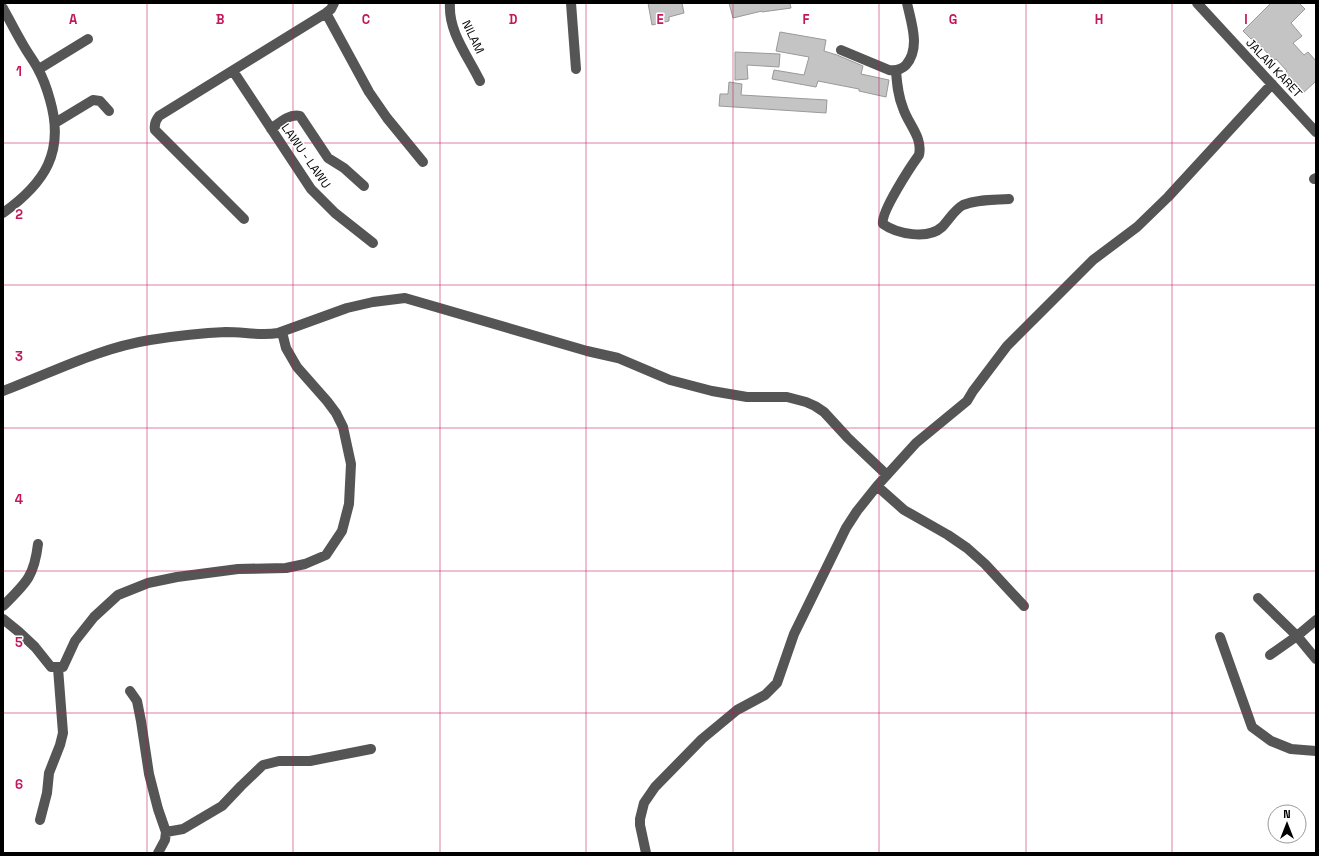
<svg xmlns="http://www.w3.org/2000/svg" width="1319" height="856" font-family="'Space Grotesk',sans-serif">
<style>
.building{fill:#c4c4c4;stroke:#999}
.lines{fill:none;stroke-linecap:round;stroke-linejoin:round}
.minor{stroke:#555;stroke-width:10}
.grid{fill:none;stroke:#c2185b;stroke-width:1;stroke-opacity:0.55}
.labels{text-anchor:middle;stroke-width:3;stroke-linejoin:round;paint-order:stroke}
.street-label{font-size:12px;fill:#000;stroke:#fff}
.grid-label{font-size:13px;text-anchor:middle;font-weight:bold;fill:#c2185b;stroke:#fff;stroke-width:3;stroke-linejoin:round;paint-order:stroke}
</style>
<rect width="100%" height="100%" fill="#fff"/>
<!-- building -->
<path class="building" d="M648,3H682L684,13L669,17V21L652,25Z
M729,3H790L791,8L762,12V11L733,18Z
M1271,3H1299L1305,9L1291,23L1302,36L1293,43L1304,55L1308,52L1316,61V81L1302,94L1293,85L1295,83L1285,73L1287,71L1276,59L1274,60L1253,38L1251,39L1243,31Z
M780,32L826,40L824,51L837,55L863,66L861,74L889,80L886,97L859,91V89L818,81L816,87L772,79L774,70L804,75L809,57L776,51Z
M735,52L780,54L779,67L747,65L748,79L735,80Z
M729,82L742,84L741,95L827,100L826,113L719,106L720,94H728Z"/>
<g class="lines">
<!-- minor -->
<path class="minor" d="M450,3C448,32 468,56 480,81
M571,3L576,69
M1197,3L1316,132
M3,8C10,21 17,35 25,48C29,55 34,61 38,69C43,78 47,89 50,100C65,152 45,183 3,213
M326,13L369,92L387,118L423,162
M841,50L889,70C896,71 901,70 906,65C921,48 911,22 907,3
M39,69L88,39
M233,71L311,189L335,213L373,243
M896,71C897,84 898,96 903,108C908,124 923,137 919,155C911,166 880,213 883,224C897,234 928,240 942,227C949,220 954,210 963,205C978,199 994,200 1009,199
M55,123L93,100L100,101L109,111
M271,129C279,123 290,113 300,116L328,158L344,168L364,186
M1314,179L1316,178
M244,219L155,130C154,125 155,121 159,116L326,13L331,9L334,3
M3,391C51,373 99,348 150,340C175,336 201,333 226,332C244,332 261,336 278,333L347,308L373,302L405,298L587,351L618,358L670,380L712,391L747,397H787L806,402L815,406L824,412L847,437L887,475
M877,486L904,510L948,535L967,548L985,564L1024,606
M1258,598L1297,636L1316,659
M3,606C26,583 34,577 38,544
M3,619L19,632L35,647L51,667H63L75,641L94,617L118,595L148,583L177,577L238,569L286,568L305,564L326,555L342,531L349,504L351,464L343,427L336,413L327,401L297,367L286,348L282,332
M1220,637L1252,727L1271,741L1291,749L1316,751
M1270,655L1297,636L1316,620
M130,691L137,701L141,721L149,774L158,809L166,832L165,840L158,853
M40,820L47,793L49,773L60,745L63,733L58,668
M166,832L183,829L222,806L241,786L263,765L279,761H310L371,749
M646,853L640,825V819L644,803L655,787L702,739L737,710L765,695L777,683L794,634L846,528L857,511L877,486L916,443L967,401L973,391L1007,346L1093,260L1137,227L1168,197L1272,84"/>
</g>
<!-- grid -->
<path class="grid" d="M147,3V853M293,3V853M440,3V853M586,3V853M733,3V853M879,3V853M1026,3V853M1172,3V853M3,143H1316M3,285H1316M3,428H1316M3,571H1316M3,713H1316"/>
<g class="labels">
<!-- street labels -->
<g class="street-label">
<text transform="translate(473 37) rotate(64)" y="4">NILAM</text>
<text transform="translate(1274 68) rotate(47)" y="4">JALAN KARET</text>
<text transform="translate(306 156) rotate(55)" y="4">LAWU - LAWU</text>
</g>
</g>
<g class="grid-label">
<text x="73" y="24">A</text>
<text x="220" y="24">B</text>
<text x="366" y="24">C</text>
<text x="513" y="24">D</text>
<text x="660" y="24">E</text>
<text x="806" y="24">F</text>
<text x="953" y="24">G</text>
<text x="1099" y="24">H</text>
<text x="1246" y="24">I</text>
<text x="19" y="76">1</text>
<text x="19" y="219">2</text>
<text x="19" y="361">3</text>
<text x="19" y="504">4</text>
<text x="19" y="647">5</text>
<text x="19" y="789">6</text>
</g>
<!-- border -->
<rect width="1319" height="856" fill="none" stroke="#000000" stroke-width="8"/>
<!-- north arrow -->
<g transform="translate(1287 824)"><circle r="19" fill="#ffffff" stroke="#999999"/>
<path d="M0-3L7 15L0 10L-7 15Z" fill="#000000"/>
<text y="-6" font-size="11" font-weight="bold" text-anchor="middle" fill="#000000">N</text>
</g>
</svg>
